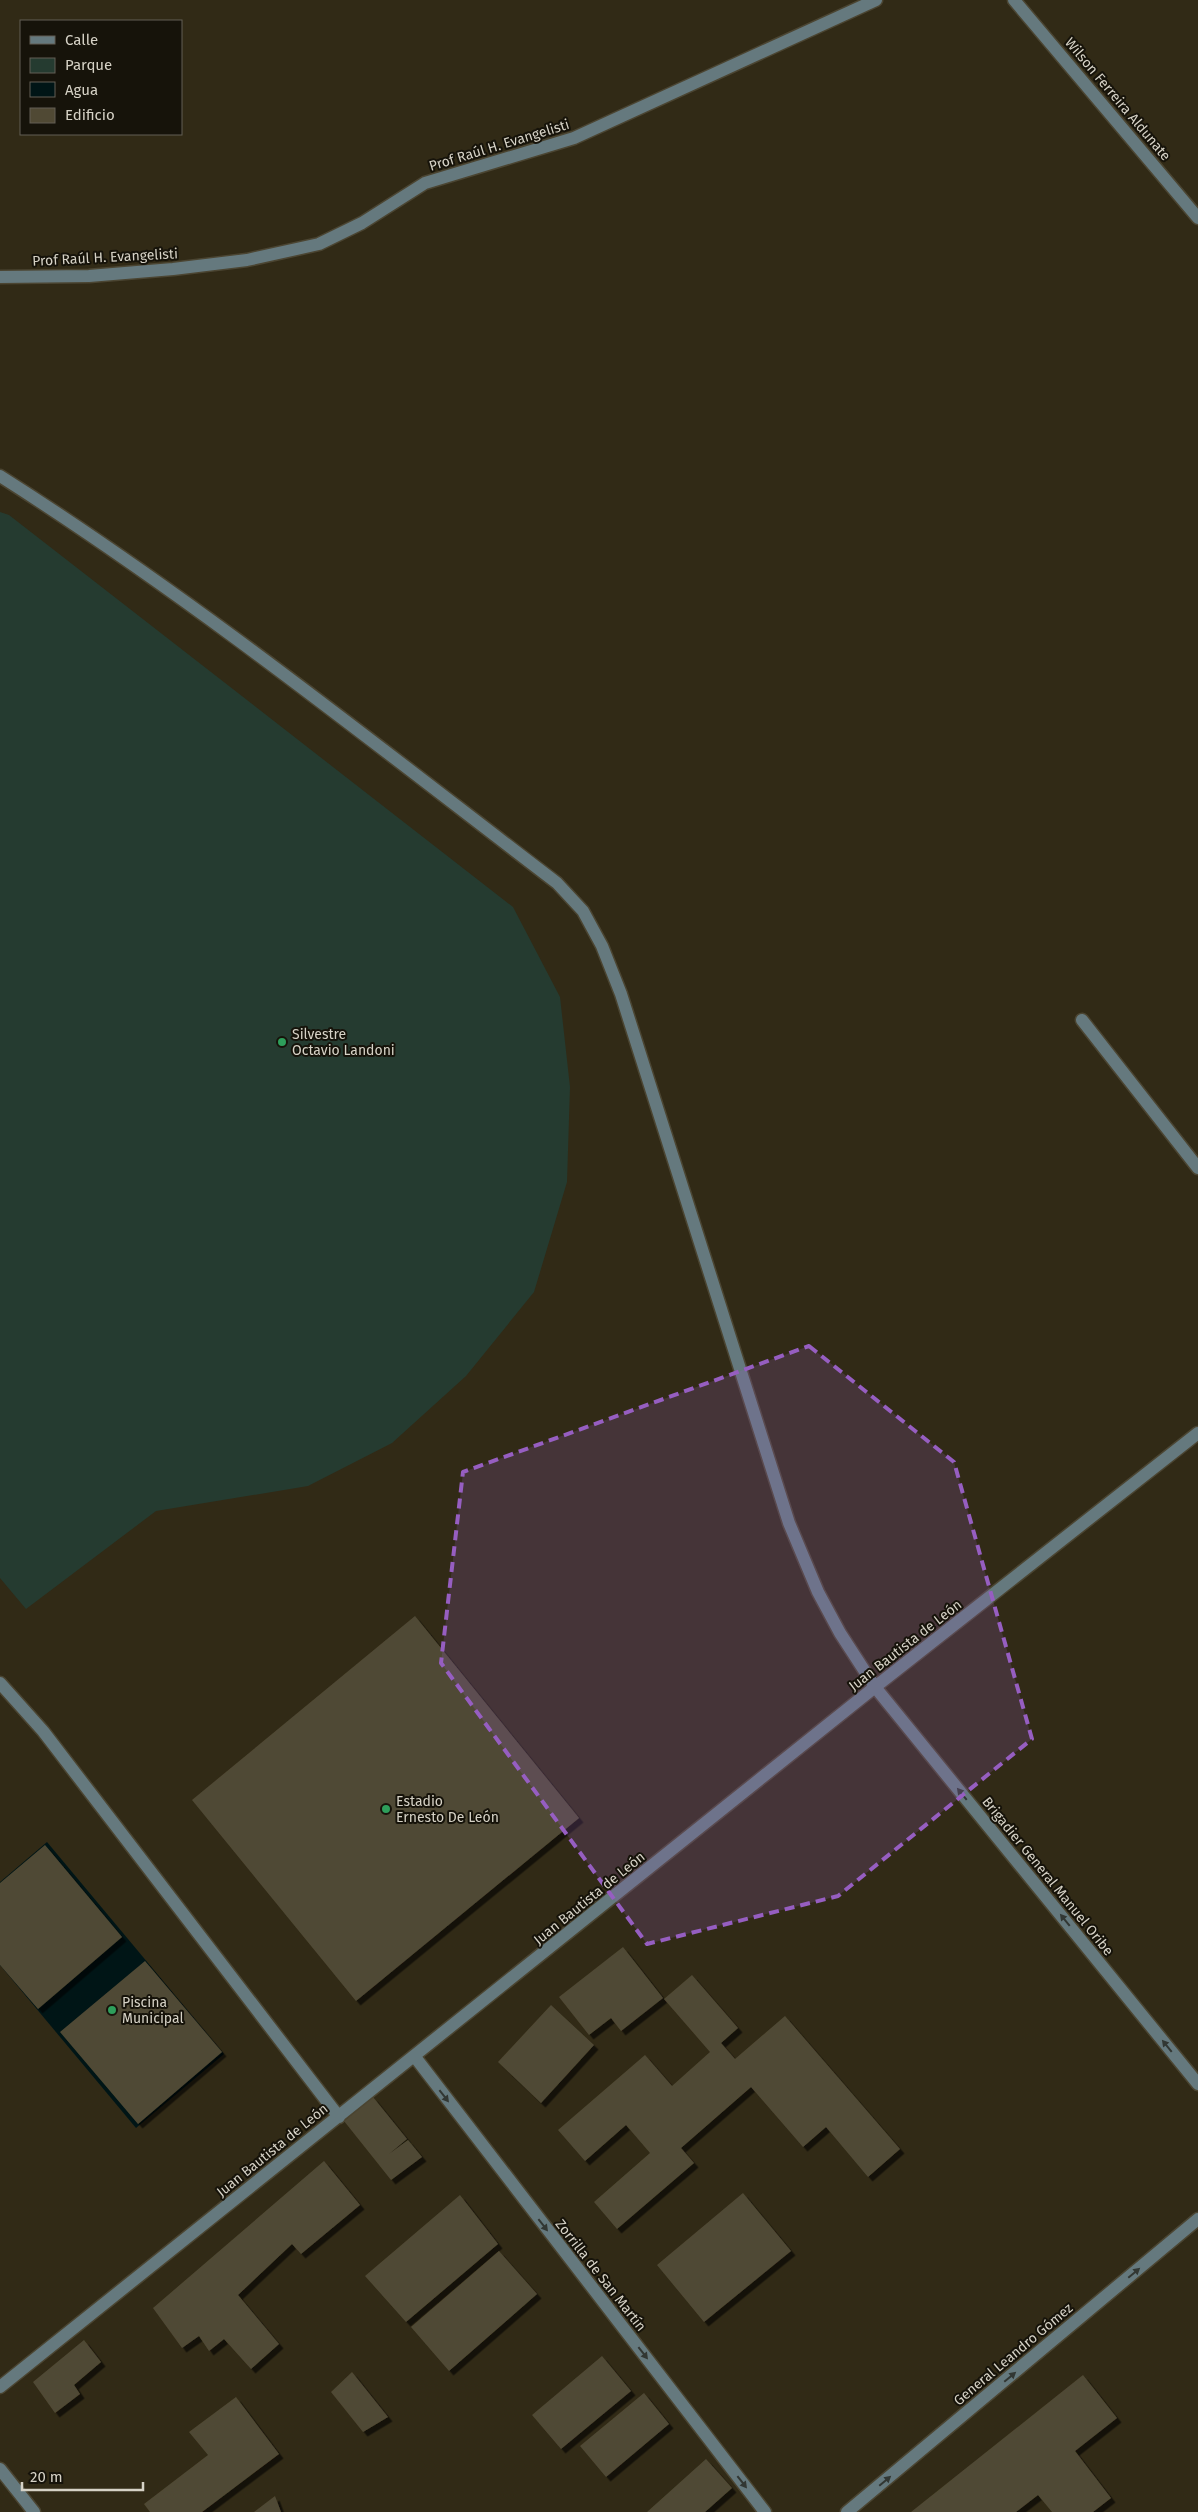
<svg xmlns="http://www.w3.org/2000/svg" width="1198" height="2512" font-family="'Fira Sans',sans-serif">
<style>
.green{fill:#253b30}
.water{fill:#001516}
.building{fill:#504934;filter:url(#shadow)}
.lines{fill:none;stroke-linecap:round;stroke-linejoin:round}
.minor-casing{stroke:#4b4532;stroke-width:15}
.minor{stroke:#65797e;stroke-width:12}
.oneway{fill:#323733}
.marked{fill:#965ec1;fill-opacity:0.2;stroke:#965ec1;stroke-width:4;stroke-dasharray:10 6;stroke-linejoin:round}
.leisure-dot{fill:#2e9e5b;stroke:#16130a;stroke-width:2}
.labels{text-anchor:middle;stroke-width:4;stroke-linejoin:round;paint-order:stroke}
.street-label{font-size:14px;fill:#d6d2c6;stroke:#16130a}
.poi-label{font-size:14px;fill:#d6d2c6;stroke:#16130a;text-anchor:start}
</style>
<defs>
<filter id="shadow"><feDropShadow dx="4.5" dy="4.5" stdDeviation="0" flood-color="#0009"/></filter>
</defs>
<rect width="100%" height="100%" fill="#312a16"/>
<!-- green -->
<path class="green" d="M0,512L9,515L513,907L560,997L570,1087L567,1182L534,1292L466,1376L392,1443L308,1486L156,1511L26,1609L0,1578Z"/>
<!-- water -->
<path class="water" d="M47,1842L224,2054L136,2128L0,1965V1882Z"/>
<!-- building -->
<path class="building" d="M415,1616L579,1818L356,2001L192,1800Z
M45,1845L122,1937L38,2009L0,1965V1883Z
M623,1947L663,1998L621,2031L611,2018L589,2035L559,1997Z
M145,1961L222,2052L138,2124L60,2032Z
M692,1975L738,2028L721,2043L735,2059L785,2016L900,2149L868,2177L826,2127L803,2147L751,2087L681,2148L694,2163L617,2229L594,2202L650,2153L626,2125L585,2161L558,2130L645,2055L672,2086L710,2052L664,1999Z
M551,2005L594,2045L541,2103L498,2062Z
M373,2097L407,2139L389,2154L408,2140L422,2157L391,2180L344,2121Z
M324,2161L360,2205L301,2254L292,2244L238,2295L279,2344L251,2369L224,2339L209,2351L199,2336L182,2348L153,2308Z
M743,2193L791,2251L704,2322L657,2265Z
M460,2195L498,2244L406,2322L365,2276Z
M499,2251L537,2294L449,2371L411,2327Z
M84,2340L101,2362L74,2385L80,2394L55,2413L33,2382Z
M602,2356L631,2391L561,2449L532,2415Z
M352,2372L388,2417L363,2432L331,2392Z
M1083,2375L1117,2418L1075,2451L1111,2498L1093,2512H1052L1038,2495L1016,2512H911Z
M644,2393L669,2424L606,2477L580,2446Z
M236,2397L279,2454L202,2512H150L144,2504L208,2455L189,2432Z
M706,2459L732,2488L705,2512H647Z
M275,2496L281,2512H254Z"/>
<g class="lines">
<defs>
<path id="minor" d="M1014,0L1198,218
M0,277L89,276L173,269L247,260L319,244L362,223L425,183L574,138L876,0
M0,476C194,599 375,744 557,883L583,911L602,946L621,994L789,1523L818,1592L840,1633L875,1687L1198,2084
M1082,1020L1198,1168
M0,1683L43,1731L339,2117
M415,2057L765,2512
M0,2387L875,1687L1198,1433
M0,2469L34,2512
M847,2512L1198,2219"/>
</defs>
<!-- minor casing -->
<use href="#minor" class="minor-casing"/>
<!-- minor -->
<use href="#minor" class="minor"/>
</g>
<!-- one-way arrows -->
<defs><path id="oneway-solid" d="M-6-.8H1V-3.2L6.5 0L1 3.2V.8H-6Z" transform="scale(1.25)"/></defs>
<g class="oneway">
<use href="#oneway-solid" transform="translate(962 1794) rotate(-129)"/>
<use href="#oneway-solid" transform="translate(1065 1920) rotate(-129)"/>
<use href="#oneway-solid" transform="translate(1167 2046) rotate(-129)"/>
<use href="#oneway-solid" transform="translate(444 2096) rotate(52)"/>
<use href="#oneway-solid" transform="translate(543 2225) rotate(52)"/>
<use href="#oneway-solid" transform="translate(1134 2273) rotate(-40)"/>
<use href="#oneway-solid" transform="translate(643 2353) rotate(52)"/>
<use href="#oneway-solid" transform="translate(1010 2377) rotate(-40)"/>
<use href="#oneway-solid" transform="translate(885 2481) rotate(-40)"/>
<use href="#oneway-solid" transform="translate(742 2482) rotate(52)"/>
</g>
<!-- marked area -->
<path class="marked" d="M809,1346L954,1462L1032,1739L838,1896L647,1944L441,1663L463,1472Z"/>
<!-- markers -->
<g class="leisure-dot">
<circle cx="282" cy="1042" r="5"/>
<circle cx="386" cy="1809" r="5"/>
<circle cx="112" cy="2010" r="5"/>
</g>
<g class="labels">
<!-- street labels -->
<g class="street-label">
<text transform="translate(1118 99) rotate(50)" y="5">Wilson Ferreira Aldunate</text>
<text transform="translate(499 145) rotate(-17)" y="5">Prof Raúl H. Evangelisti</text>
<text transform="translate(105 257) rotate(-3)" y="5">Prof Raúl H. Evangelisti</text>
<text transform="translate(905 1645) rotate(-38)" y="5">Juan Bautista de León</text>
<text transform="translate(1048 1876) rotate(51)" y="5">Brigadier General Manuel Oribe</text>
<text transform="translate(589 1898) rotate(-39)" y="5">Juan Bautista de León</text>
<text transform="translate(272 2150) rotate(-39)" y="5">Juan Bautista de León</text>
<text transform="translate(601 2275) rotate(52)" y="5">Zorrilla de San Martín</text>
<text transform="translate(1013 2354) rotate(-40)" y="5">General Leandro Gómez</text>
</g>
<!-- poi labels -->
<g class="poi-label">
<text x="292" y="1039">Silvestre<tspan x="292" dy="16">Octavio Landoni</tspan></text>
<text x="396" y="1806">Estadio<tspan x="396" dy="16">Ernesto De León</tspan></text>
<text x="122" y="2007">Piscina<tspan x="122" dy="16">Municipal</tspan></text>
</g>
</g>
<!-- legend -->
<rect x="20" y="20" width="162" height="115" fill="#16130a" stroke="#635f55"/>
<rect x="30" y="36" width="25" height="8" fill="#65797e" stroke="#635f55"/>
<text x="65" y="45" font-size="15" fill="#d6d2c6">Calle</text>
<rect x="30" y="58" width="25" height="15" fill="#253b30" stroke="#635f55"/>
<text x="65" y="70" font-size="15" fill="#d6d2c6">Parque</text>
<rect x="30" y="82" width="25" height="15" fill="#001516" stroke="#635f55"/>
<text x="65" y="95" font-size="15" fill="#d6d2c6">Agua</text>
<rect x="30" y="108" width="25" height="15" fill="#504934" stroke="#635f55"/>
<text x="65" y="120" font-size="15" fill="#d6d2c6">Edificio</text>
<!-- scale -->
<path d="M22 2482v8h121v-8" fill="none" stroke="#d6d2c6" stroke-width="2.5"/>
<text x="30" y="2482" font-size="15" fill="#d6d2c6" stroke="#16130a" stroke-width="4" paint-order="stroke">20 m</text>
</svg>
